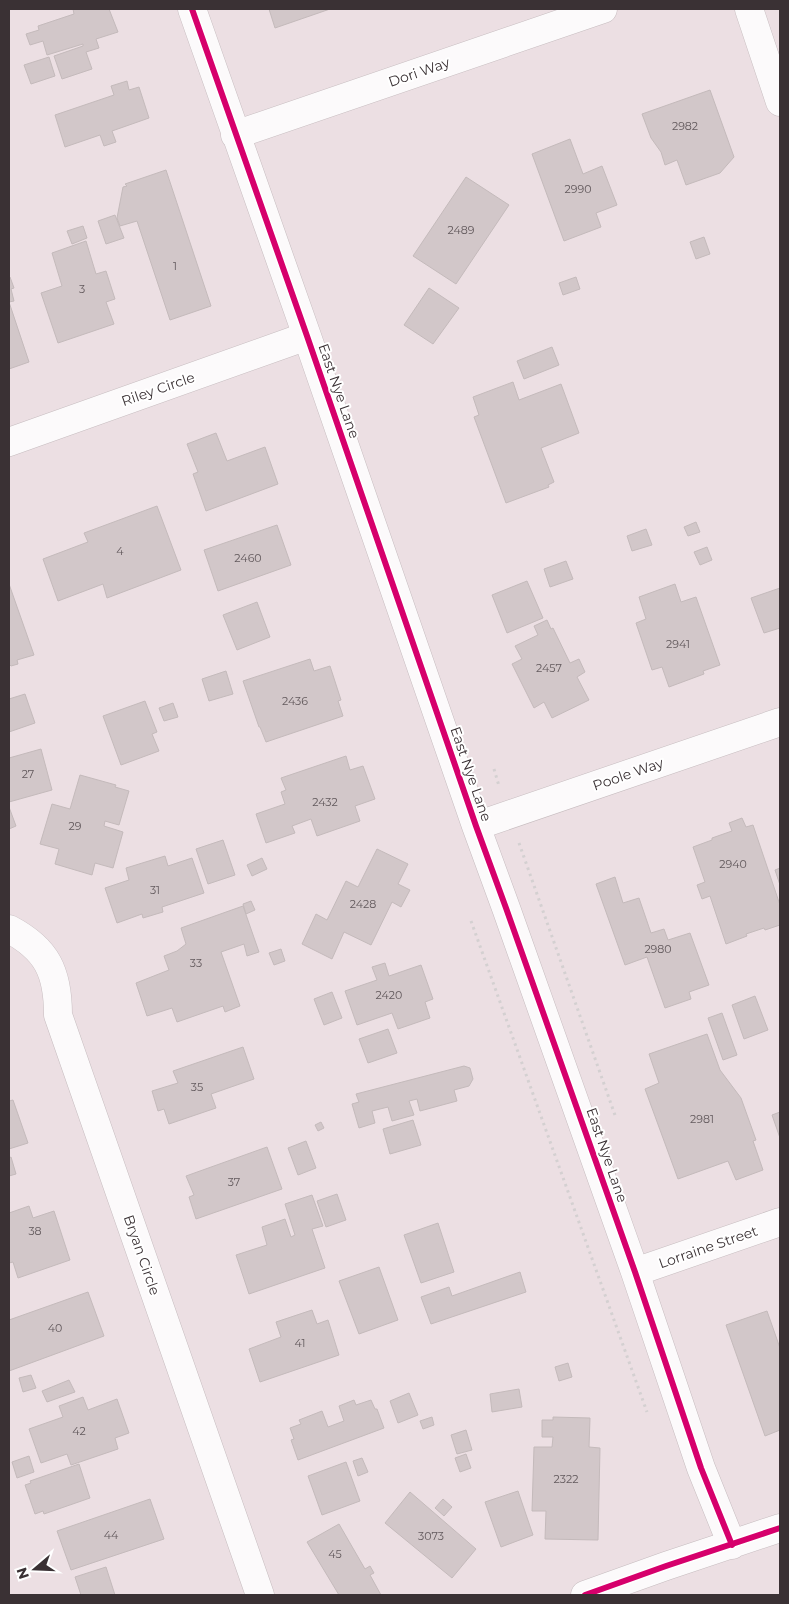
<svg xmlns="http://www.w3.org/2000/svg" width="789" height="1604" font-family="Montserrat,sans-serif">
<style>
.building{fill:#d2c7c9;stroke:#c4babb}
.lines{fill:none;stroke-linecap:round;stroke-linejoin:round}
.minor-casing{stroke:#c6bcbf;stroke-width:29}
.path{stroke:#d4d0d1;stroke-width:3;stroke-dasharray:2.5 4;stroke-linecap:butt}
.minor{stroke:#fcfafb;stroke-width:28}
.cycleway-casing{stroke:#fff;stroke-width:9}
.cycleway{stroke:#d6006c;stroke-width:6}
.labels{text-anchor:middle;stroke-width:4;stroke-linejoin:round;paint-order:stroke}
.number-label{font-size:11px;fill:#62595c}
.street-label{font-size:14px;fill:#3a3134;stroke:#fff}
</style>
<rect width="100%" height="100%" fill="#ecdfe3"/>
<!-- building -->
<path class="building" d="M73,9H109L118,32L96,39L99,48L86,52L92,69L62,79L54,56L83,46V44L47,55L43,41L30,45L26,34L39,30L38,26L74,14Z
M269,9H330L275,28Z
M49,57L55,76L31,84L24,65Z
M127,81L129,90L139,87L149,118L112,131L116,142L104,146L100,135L65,147L55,115L114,95L111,86Z
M710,90L734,157L720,173L686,185L677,160L665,165L661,152L651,138L642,114Z
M570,139L583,174L602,166L617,205L596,213L601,227L564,241L532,154Z
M166,170L211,306L170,320L137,221L120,226L117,218L123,187L127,186L125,184Z
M466,177L509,205L456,284L413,256Z
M115,215L124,238L106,244L98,221Z
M83,226L87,238L72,244L67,231Z
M704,237L710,254L696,259L690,242Z
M86,241L96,274L106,271L115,299L106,302L114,324L58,343L41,293L62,286L52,253Z
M10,277L14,288L11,289L14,301L9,302L29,362L9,369V278Z
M576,277L580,289L563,295L559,283Z
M429,288L459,308L433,344L404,325Z
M552,347L559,365L524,379L517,361Z
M513,382L519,400L561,384L579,433L541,448L554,482L548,485L549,487L506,503L474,417L479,415L473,397Z
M216,433L227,461L265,447L278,484L206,511L193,474L198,472L187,444Z
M157,506L181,570L107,598L103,584L58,601L43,559L88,542L84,533Z
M696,522L700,532L688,536L684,527Z
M277,525L291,565L218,591L204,550Z
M646,529L652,545L632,551L627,536Z
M707,547L712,560L700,565L694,552Z
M566,561L573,579L550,587L544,569Z
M527,581L543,618L507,633L492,595Z
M9,584L34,655L17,660L18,664L11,666L9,664Z
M675,584L681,602L696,597L720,665L703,671L704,674L669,687L662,667L652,670L636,623L646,619L639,597Z
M780,588V628L764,633L751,598Z
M257,602L270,637L237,650L223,615Z
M547,620L551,629L553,628L570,663L579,659L585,672L577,677L589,700L552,718L544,702L534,708L512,664L522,659L515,646L538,635L534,626Z
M310,659L314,671L330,666L341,700L338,701L343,716L266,742L260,727H259L243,681Z
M226,671L233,694L209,701L202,679Z
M25,694L35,723L9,732V699Z
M145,701L157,732L152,734L159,751L121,765L103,716Z
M173,703L178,717L164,721L159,708Z
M41,749L52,790L9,802V758Z
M346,756L350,770L363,766L375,799L355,806L360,821L317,836L311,819L292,826L295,833L266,843L256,814L285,804L281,792L286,790L281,778Z
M80,775L116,785L115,787L129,791L119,825L105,821L104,826L123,832L113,868L95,863L92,875L55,864L59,849L40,844L52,804L70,809Z
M9,807L16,826L9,829Z
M742,818L746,827L753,825L780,905V925L765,930L764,928L746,934L747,936L726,944L710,896L702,899L697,885L705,882L693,847L712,840V838L732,831L729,823Z
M223,840L235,875L208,884L196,849Z
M377,849L408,864L398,884L410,890L401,907L392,902L371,945L344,932L332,959L302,944L316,914L327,920L346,881L358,887Z
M165,856L168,866L192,858L204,893L162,907L163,912L143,918L142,914L117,923L105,888L129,880L126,868Z
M262,858L267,869L252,876L247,865Z
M780,868V885L775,870Z
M615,877L623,903L639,898L651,933L664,929L668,940L690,933L709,985L689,992L691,999L665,1008L647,957L625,965L596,884Z
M251,901L255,910L246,914L243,904Z
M243,906L259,952L247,956L244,944L221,952L240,1006L225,1012L223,1006L177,1022L172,1008L147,1016L136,983L169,970L164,956L177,951L186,944L181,928Z
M281,949L285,961L274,965L269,953Z
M385,963L389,976L421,965L433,999L425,1002L430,1018L398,1029L392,1013L357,1025L345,991L377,980L372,967Z
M332,992L342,1018L324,1025L314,999Z
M755,996L768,1030L744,1039L732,1005Z
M722,1013L737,1055L723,1060L708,1018Z
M388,1029L397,1053L368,1063L359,1039Z
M707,1034L720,1070L741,1098L756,1140L753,1141L763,1170L736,1180L728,1161L678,1179L645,1089L659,1083L649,1054Z
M243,1047L254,1079L211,1094L216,1108L169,1124L164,1109L158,1111L152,1091L178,1083L173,1071Z
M464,1066L470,1068L473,1079L469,1086L454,1090L457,1101L420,1111L417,1099L409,1101L414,1115L392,1121L388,1107L372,1111L375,1123L359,1128L352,1104L359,1102L356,1094Z
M13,1100L28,1143L9,1149V1101Z
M780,1112V1138L772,1115Z
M413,1120L421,1145L390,1154L383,1129Z
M321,1122L324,1128L318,1131L315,1125Z
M306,1141L316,1168L298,1175L288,1148Z
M267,1147L282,1189L196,1219L189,1197L194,1195L186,1176Z
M11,1157L16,1174L9,1176V1158Z
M337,1194L346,1220L326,1227L317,1201Z
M312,1195L323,1226L312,1229L325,1268L249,1294L236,1255L267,1245L262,1227L285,1219L291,1237L295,1235L285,1204Z
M29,1206L33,1218L54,1211L70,1260L18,1278L13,1262L9,1263V1213Z
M438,1223L454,1272L421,1283L404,1235Z
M379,1267L398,1320L359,1334L339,1281Z
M520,1272L526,1292L431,1324L421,1297L449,1287L452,1296Z
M88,1292L104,1336L9,1371V1320Z
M312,1310L317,1324L328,1320L339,1355L260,1382L249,1349L281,1337L276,1322Z
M767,1311L780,1348V1430L765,1436L726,1325Z
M568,1363L572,1377L559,1381L555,1367Z
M31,1375L36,1388L23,1392L19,1378Z
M69,1380L75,1392L47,1402L42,1391Z
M519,1389L522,1407L492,1412L490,1394Z
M409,1393L418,1415L398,1423L390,1401Z
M83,1397L88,1410L117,1399L129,1433L115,1438L118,1449L71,1465L67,1454L41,1463L29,1429L63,1417L59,1406Z
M354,1400L356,1405L371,1400L375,1409H377L384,1428L298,1460L291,1440L294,1439L290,1428L301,1424L299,1420L322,1411L328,1427L344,1421L339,1406Z
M432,1417L434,1425L423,1429L420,1421Z
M553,1417L590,1418L589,1447L600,1448L598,1540L545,1539L546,1511H532L534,1447H552L553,1437H542V1420H553Z
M466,1430L472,1450L457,1454L451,1435Z
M466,1454L471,1468L460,1472L455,1458Z
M29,1456L34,1472L17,1478L12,1462Z
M362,1458L368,1472L358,1476L353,1461Z
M346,1462L360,1501L322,1515L308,1476Z
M79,1464L90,1498L44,1514L43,1511L35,1514L25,1485L31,1483L30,1481Z
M518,1491L533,1535L501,1547L485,1502Z
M410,1492L476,1549L452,1578L385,1523Z
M150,1499L164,1539L71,1570L57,1531Z
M443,1499L452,1507L444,1516L435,1508Z
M339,1524L365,1569L370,1566L374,1573L370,1575L381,1595H339L307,1542Z
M106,1567L115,1595H81L75,1577Z"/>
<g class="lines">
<defs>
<path id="minor" d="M192,9L307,336L476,826L506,908L635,1272L701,1468L732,1545
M749,9L780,102
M235,135L603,9
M9,442L307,336
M476,826L780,722
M9,929C47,949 58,972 58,1015L260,1595
M635,1272L780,1222
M585,1595L666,1566L780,1528"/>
</defs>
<!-- minor casing -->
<use href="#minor" class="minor-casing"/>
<!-- path -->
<path class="path" d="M494,769L499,786
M519,843L616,1118
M471,921L647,1412"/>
<!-- minor -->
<use href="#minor" class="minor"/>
<defs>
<path id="cycleway" d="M192,9L307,336L476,826L506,908L635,1272L701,1468L732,1545
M585,1595L666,1566L780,1528"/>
</defs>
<!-- cycleway casing -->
<use href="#cycleway" class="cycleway-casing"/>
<!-- cycleway -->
<use href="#cycleway" class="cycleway"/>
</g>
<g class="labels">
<!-- number labels -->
<g class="number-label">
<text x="685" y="130">2982</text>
<text x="578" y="193">2990</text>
<text x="461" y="234">2489</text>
<text x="175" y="270">1</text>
<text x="82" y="293">3</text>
<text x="120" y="555">4</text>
<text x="248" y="562">2460</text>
<text x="678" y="648">2941</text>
<text x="549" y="672">2457</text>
<text x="295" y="705">2436</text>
<text x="28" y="778">27</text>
<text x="325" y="806">2432</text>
<text x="75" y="830">29</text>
<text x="733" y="868">2940</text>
<text x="155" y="894">31</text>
<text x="363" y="908">2428</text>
<text x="658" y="953">2980</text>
<text x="196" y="967">33</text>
<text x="389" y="999">2420</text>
<text x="197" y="1091">35</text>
<text x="702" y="1123">2981</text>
<text x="234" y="1186">37</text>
<text x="35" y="1235">38</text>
<text x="55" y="1332">40</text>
<text x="300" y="1347">41</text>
<text x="79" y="1435">42</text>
<text x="566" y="1483">2322</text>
<text x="111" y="1539">44</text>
<text x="431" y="1540">3073</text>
<text x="335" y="1558">45</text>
</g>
<!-- street labels -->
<g class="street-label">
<text transform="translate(419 72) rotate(-19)" y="5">Dori Way</text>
<text transform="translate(158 389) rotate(-19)" y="5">Riley Circle</text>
<text transform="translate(339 391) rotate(71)" y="5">East Nye Lane</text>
<text transform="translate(471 774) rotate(71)" y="5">East Nye Lane</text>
<text transform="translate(628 774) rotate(-19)" y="5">Poole Way</text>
<text transform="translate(607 1155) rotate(71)" y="5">East Nye Lane</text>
<text transform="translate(708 1247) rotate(-19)" y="5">Lorraine Street</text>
<text transform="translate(142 1255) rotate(71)" y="5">Bryan Circle</text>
</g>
</g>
<!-- border -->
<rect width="789" height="1604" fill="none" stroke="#3a3134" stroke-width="20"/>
<!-- north arrow -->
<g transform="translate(35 1569) rotate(251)" stroke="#ffffff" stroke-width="4" paint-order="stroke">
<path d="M0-4L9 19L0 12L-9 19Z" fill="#3a3134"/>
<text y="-8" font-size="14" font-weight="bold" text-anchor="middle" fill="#3a3134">N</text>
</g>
</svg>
